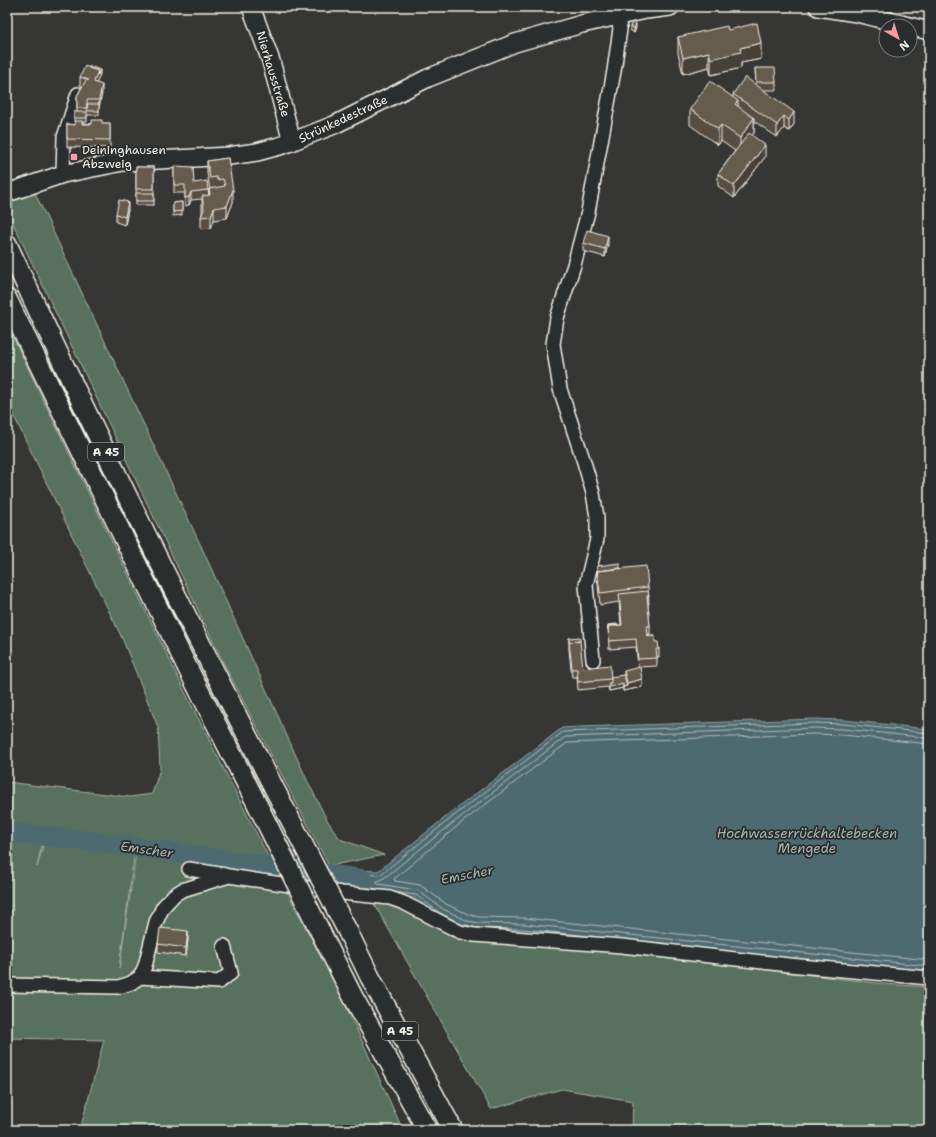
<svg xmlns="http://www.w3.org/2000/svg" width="936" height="1137" font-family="'Shantell Sans',sans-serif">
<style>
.green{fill:#58715e;stroke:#a6b1a3;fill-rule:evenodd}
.water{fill:#4e6b71;stroke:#90a1a1}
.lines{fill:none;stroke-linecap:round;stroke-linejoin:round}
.shore{stroke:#b2bbb8;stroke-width:1}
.river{stroke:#4e6b71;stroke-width:20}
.minor-casing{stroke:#f4f1e8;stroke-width:16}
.major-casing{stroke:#f4f1e8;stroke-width:20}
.highway-casing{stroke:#f4f1e8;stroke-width:22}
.minor{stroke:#2a2d2e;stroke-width:13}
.major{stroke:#2a2d2e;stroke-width:17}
.highway{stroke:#2a2d2e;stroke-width:19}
.highway-bridge-casing{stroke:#f4f1e8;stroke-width:22;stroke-linecap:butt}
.highway-bridge{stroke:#2a2d2e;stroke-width:19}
.wall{fill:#584e43;stroke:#f4f1e8}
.shaded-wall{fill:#474037;stroke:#f4f1e8}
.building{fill:#665b4e;stroke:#f4f1e8}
.poi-dot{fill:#ff9aa2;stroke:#2a2d2e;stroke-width:1.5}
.labels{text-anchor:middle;stroke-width:3.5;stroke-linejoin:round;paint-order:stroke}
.shield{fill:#2a2d2e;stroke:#b7b6b0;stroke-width:1}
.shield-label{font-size:11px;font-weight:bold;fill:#f4f1e8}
.street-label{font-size:12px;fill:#f4f1e8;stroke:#2a2d2e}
.poi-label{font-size:12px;fill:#f4f1e8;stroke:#2a2d2e;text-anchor:start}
.water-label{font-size:13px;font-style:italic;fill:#a9b5b2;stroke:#2a2d2e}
</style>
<rect width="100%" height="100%" fill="#363634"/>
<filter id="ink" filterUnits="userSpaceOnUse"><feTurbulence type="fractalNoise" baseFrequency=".025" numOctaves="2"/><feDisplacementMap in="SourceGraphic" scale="8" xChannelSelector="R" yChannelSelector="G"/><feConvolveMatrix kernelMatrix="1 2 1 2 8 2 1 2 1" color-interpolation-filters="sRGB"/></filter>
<g filter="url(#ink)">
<!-- green -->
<path class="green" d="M35,193L201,546L307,780L327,820L340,839L384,855L329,866L222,660L7,211V203Z
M7,325L188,698L273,866L155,850L275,869L340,993L403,1130H80L104,1040L7,1038V782L130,797L152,794L160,769L158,727L122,638L7,402ZM44,835L137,847L119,969L135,849L45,839L37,867Z
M372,900L392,904L437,924L451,937L612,951L885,984L929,987V1130H632L633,1101L562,1089L491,1109Z"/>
<!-- water -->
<path class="water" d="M814,719L844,720L929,729V975L477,932L438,916L414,898L342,888L332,869L378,871L452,812L562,728L578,727Z"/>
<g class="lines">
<!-- shore -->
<path class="shore" d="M929,738L843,729L814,728L565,737L458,819L384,878L376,882L378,884L417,890L443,909L468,921L478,923L524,924L929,966
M929,744L843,735L814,734L567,743L461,823L394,879L395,881L420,885L446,904L470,915L479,917L524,918L929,960
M378,889L346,885L341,875L343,874L380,875L455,815L563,732L814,723L843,724L929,733
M394,892L416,895L440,913L454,920
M458,923L477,928L523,929L598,937"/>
<!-- river -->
<path class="river" d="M7,832L98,842L362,879"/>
<defs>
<path id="minor" d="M63,174L64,137L78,94
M593,660L586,585L597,539V517L593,493L584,462L560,389L553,344L557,318L574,265L588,212L614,71L620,29L618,16
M189,869L225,875
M140,977L219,982L231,973L224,946
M7,985L119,987L131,983L140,977L145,966L156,922L163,907L174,895L182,890L229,876L342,893L390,898L404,903L460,932L474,935L622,946L789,965L929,978"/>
<path id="major" d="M251,7L271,61L292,142
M818,7L857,13L929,31
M7,193L63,174L123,162L229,156L257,152L283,145L334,125L428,78L515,43L582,24L646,10L670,7"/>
<path id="highway" d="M7,244C96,436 190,626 288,815
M7,299L188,669L261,812
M320,931L352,995L427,1130
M348,932L370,977L453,1130"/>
</defs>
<!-- minor casing -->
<use href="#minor" class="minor-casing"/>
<!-- major casing -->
<use href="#major" class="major-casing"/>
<!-- highway casing -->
<use href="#highway" class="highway-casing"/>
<!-- minor -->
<use href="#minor" class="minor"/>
<!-- major -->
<use href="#major" class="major"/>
<!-- highway -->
<use href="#highway" class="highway"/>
<defs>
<path id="highway-bridge" d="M261,812L320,931
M288,815L348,932"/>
</defs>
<!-- highway-bridge casing -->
<use href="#highway-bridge" class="highway-bridge-casing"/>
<!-- highway-bridge -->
<use href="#highway-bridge" class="highway-bridge"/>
</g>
<!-- wall -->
<path class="wall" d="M630,26L636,28L634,33L630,30Z
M728,30L761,59L741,63V68L711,75L709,67L683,74L678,53V37Z
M755,68L776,82V90H763L794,124L789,131L784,128L777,137L754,121V133L752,136L765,157L734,198L718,186V174L735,151L721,141L718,145L690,125V109L733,97V94L756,85Z
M100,74L96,83L102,93L99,107V115H87V122H82V124L110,123V148L67,147V124L75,125V122H74V112H77V96L82,86L80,85V77Z
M228,158L233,202L227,218L214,220L211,228L201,229V217L202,213V199L191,200L189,205L185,206V193H174V168L194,183L208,190L209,195V189H210L207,173V161Z
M136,167H154V205H136Z
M182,202V215L173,216V203Z
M128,210L125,225L116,222V214Z
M583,243L608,244L605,257L583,251Z
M597,566L620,568L648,587L649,604H648L650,626V634H648V635L655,642L659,649V657H657V666L638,667L636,647L609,649L608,625H621L619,602L600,605L597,574Z
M569,638L583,668L611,677L624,675V671L642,687L623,691V688L609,691L608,687L578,690L577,677H572L569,650Z
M188,939L186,956L158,952V944Z"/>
<!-- shaded-wall -->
<path class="shaded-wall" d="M636,24V28L634,33V29Z
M761,43V59L741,63V68L711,75V59L740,48Z
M709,52V67L683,74V58Z
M100,70V74L94,90V82L98,71Z
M102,85V93L99,108V100Z
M738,101V116L735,104Z
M794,112V124L789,131V120Z
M784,116V128L777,137V125Z
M754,118V133L740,154V138Z
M721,125V141L718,145V129Z
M765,145V157L734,198V186Z
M233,190V202L227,218V206Z
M191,192V200L189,205V197Z
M128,202V210L125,225V217Z
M214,208V220L211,228V216Z
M608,236V244L605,257V249Z
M642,679V687L623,691V687L627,686V683Z
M623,684V688L609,691V687Z
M188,931V939L186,956V948Z"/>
<!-- building -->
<path class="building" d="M633,22L636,24L634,29L630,26Z
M757,23L761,43L740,48L741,52L711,59L709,52L683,58L678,37L727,26L728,30Z
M85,66L98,71L94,82L102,85L99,100H87V108H77V96L86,80H89L80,77Z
M90,66L100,70L98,75V71L89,68Z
M755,68H775L776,82H756Z
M745,77L794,112L789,120L784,116L777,125L733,94Z
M710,81L738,101L735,104L754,118L740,138L721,125L718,129L690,109Z
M87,104H99V111H87Z
M74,112H87V118H74Z
M92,120H102V123H110V140L67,139V124L75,125V121H82V124H92Z
M749,133L765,145L734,186L718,174Z
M228,158L233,190L227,206L214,208L211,216L201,217L204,209L202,196L210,195L209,189L225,186L223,179L217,180V177L210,178L207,161Z
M175,166L193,167L194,183L207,181L208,190L191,192L189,197L185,198V185H174V168Z
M136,167H154V189H136Z
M136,193H154V201H136Z
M119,200L128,202L125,217L116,214Z
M182,202V211L173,212V203Z
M587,230L608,236L605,249L583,243Z
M620,563V568L597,571V575V566Z
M646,566L648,587L600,593L597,571Z
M648,591L649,596H647L650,626H647L648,636H655V642H658L659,649H656L657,658L638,659L636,639L609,641L608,626L622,625L619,594Z
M617,624V626H608V630V625Z
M648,635H654V636H648Z
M580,637V641L569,642V638Z
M580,641L583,668L610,665L611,679L578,682L577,669H572L569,642Z
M640,667L642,679L627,683L624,671Z
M624,675L627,686L623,687V684L609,687L608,683H611V677Z
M160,928L188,931L186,948L158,944Z"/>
</g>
<!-- markers -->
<rect class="poi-dot" x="70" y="153" width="8" height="8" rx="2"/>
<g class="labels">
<!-- shield labels -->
<g class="shield">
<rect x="88" y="443" width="36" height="18" rx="3"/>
<rect x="382" y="1022" width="36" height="18" rx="3"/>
</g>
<g class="shield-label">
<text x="106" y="456">A 45</text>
<text x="400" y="1035">A 45</text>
</g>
<!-- street labels -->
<g class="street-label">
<text transform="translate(273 74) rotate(73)" y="4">Nierhausstraße</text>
<text transform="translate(343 119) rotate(-25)" y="4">Strünkedestraße</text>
</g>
<!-- poi labels -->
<g class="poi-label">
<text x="82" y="154">Deininghausen<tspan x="82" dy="14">Abzweig</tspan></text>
</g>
<!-- water labels -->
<g class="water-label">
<text x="807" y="838">Hochwasserrückhaltebecken<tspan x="807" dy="15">Mengede</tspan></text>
<text transform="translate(147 849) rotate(8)" y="5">Emscher</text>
<text transform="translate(467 874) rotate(-11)" y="5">Emscher</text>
</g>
</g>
<!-- margin -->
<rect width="936" height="1137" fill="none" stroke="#2a2d2e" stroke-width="24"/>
<rect x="12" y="12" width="912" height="1113" fill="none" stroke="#f4f1e8" stroke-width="1.5" filter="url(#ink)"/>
<!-- north arrow -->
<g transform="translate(898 38) rotate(141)"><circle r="19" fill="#2a2d2e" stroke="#7b7b78"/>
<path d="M0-3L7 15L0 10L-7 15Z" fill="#ff9aa2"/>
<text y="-6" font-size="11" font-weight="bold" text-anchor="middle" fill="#f4f1e8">N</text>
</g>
</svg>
